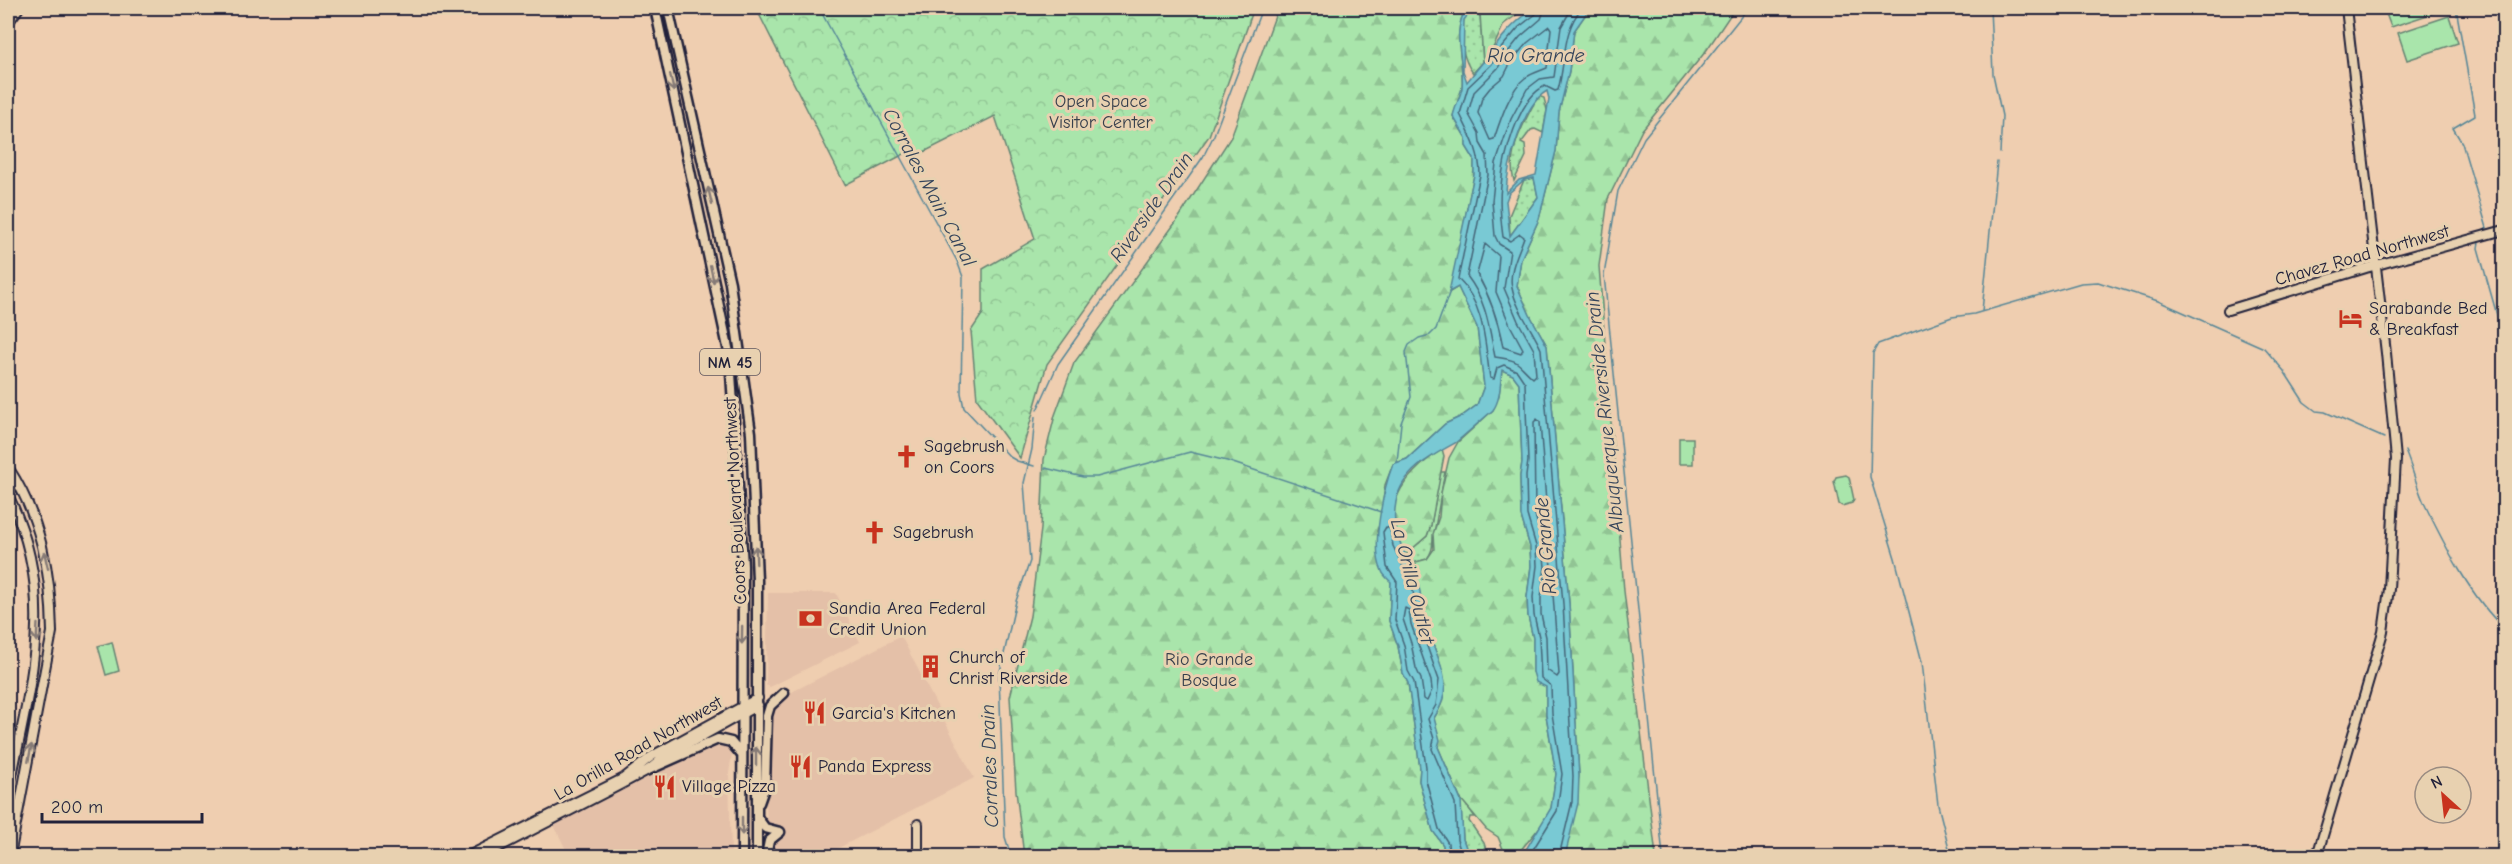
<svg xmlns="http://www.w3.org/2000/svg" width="2512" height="864" font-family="'Comic Neue',sans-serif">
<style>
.built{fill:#e4c0a8}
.grass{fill:url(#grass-dots);stroke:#668473;stroke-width:1.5}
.forest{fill:url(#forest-firs);stroke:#668473;stroke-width:1.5}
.park{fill:url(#park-crowns);stroke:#668473;stroke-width:1.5}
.pitch{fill:#a9e5ab;stroke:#668473;stroke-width:1.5}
.water{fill:#79c9d4;stroke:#568697;stroke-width:1.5;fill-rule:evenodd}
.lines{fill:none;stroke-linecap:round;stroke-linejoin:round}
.shore{stroke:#456578;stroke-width:1.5}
.stream{stroke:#568697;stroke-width:1.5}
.secondary-casing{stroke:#22223b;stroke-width:12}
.primary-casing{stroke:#22223b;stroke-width:13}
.secondary{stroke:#e8d1b0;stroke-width:8}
.primary{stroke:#e8d1b0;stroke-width:8}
.oneway{stroke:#857a76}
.labels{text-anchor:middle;stroke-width:6;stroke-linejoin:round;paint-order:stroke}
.shield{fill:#e8d1b0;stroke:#5d565e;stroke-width:1.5}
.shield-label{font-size:16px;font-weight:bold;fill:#22223b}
.park-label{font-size:18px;fill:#363f4c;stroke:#e8d1b0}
.street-label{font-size:18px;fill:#22223b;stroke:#e8d1b0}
.poi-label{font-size:18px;fill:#22223b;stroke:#e8d1b0;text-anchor:start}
.water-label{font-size:20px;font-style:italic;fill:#33435a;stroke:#e8d1b0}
</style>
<defs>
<pattern id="grass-dots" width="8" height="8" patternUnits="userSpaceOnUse" patternTransform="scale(1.5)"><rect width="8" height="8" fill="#a9e5ab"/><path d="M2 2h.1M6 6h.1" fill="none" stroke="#91c494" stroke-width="1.8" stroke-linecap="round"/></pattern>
<pattern id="forest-firs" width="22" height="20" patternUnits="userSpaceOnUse" patternTransform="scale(1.5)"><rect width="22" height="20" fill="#a9e5ab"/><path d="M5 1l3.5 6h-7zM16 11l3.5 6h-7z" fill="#91c494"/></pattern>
<pattern id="park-crowns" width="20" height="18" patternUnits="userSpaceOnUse" patternTransform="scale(1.5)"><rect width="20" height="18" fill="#a9e5ab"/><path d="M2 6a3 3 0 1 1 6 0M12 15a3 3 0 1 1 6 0" fill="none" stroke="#91c494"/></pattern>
</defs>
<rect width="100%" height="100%" fill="#efceb0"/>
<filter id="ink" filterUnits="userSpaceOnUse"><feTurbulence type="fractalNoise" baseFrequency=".0167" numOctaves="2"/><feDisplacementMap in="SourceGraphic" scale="12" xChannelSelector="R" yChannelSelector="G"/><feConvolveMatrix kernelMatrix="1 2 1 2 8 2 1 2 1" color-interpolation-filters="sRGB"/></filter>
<g filter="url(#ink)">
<!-- built -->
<path class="built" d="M768,593H836L860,642L770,687L766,685Z
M901,636L974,778L823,856H769L766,803L771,719L777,704L786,695Z
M716,743L729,744L732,754L729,773L731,856H569L554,825Z"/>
<!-- grass -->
<path class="grass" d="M1473,8H1487L1480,13L1483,62L1473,73C1463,60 1458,36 1464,20C1465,15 1470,11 1473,8Z
M1538,96L1544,98L1547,110L1543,133L1535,129L1531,130L1521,143L1525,145L1526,156L1514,181C1506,152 1525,121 1538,96Z
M1534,178L1538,197L1510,236L1509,216L1524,180Z
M1440,472H1445C1441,492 1438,513 1434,533C1431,545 1435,547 1427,559L1416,562L1414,574L1405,555L1427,536L1431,525Z
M1460,798L1464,801L1475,817H1470L1469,821L1484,843L1488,856H1469L1463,839Z"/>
<!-- forest -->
<path class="forest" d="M1278,8H1467C1450,33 1465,60 1462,88C1460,97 1456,107 1453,116L1466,138V146L1474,159V175L1450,292L1458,287L1477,327L1484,386L1477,405L1462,416L1445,424L1407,459L1393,464L1385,485L1381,519L1377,531L1391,582L1389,621L1398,646L1403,673L1408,683L1420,768L1419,781L1433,831L1443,845L1444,856H1024L1016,791L1010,697L1030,616L1041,529L1044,459L1055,415L1074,363L1178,219L1231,137Z
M1487,8H1526L1504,24L1487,61L1483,62L1480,13Z
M1590,8H1735L1706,51L1642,130L1608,199L1599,266L1624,591L1656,856H1565L1579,776L1569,603L1547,346L1530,315L1517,286L1521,259L1539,219L1556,151L1559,112L1569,71L1574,31Z
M1502,370L1513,375L1519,383L1522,462L1520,476L1521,516L1530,547L1531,566L1527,597L1528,616L1533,638V672L1546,686V715L1556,774L1551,808L1544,822L1520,851L1513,856H1506L1498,837L1486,829L1460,798L1438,747L1434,718C1457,686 1435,653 1424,621C1421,611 1421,599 1419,589C1417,578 1414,573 1416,562L1427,559L1434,549L1433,534L1439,517L1441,493L1449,458L1458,442L1493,410L1499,395Z
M1442,449L1444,456L1431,525L1427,536L1405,555C1376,508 1404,475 1442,449Z"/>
<!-- park -->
<path class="park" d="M756,8H1254L1209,136L1047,364L1020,458L977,399L971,331L983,313V269L1035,239L995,116L910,159L906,153L845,185Z"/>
<!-- pitch -->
<path class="pitch" d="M2384,8H2445L2446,9L2391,27Z
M2449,16L2458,43L2407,60L2398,33Z
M1679,438H1693V464H1679Z
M1846,475L1849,477L1854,500L1852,503L1842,506L1839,504L1834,481L1836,477Z
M112,642L119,671L106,675L98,646Z"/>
<!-- water -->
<path class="water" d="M1467,8H1473L1464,20L1463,71L1467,82L1483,62L1487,61C1497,40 1516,20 1535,8H1590L1574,31L1569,71L1559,112L1556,151L1539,219L1521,259L1517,286L1530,315L1547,346L1569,603L1579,776L1578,803L1565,856H1522L1551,808L1556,774L1546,715V687L1536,682L1533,672V638L1528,616L1527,597L1531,566L1530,547L1521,516L1520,476L1522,462L1519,383L1513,375L1502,370C1500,383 1501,399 1493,410C1491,412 1458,441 1455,443C1431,456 1401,472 1396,502C1389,538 1409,553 1418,584C1422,595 1421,608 1424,620C1434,656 1459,681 1434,718L1440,740L1438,747L1461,801L1463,839L1469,856H1444L1443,845L1433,831L1419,781L1420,768L1408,683L1403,673L1398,646L1389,621L1391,582C1388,579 1383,575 1382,571C1370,548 1384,487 1393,464L1407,459L1445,424L1462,416L1477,405L1484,386L1477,327L1458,287L1449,292L1474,175V159L1466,146V138L1453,116C1455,107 1460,97 1462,88C1465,60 1450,32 1467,8ZM1547,91L1549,99L1536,175L1519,180L1506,193C1507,166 1522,105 1547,91ZM1534,178L1538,197L1510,236L1506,201L1509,193L1524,180Z"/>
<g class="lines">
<!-- shore -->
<path class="shore" d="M1545,8L1541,19L1520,37L1504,57L1498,68L1474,92L1468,113L1479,133L1480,143L1487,155L1488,175L1467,276C1487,302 1489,327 1495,357C1522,361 1515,362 1533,378L1536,375L1534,350L1518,321L1504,288L1510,251L1499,244L1495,236L1492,201L1496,163L1511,119L1527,89L1540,79L1554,77L1561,27L1572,8
M1549,26L1551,29L1547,68C1540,71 1532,73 1525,78C1510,89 1500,121 1494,139L1490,140L1478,113L1482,98L1490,88L1504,76L1511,62L1527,43Z
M1485,244L1499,256L1496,292L1510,325L1523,349L1521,353L1503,347C1498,320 1491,298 1477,274Z
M1537,419L1540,422L1559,674L1557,677L1547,670L1546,637L1541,614V598L1545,567L1543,546L1535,514L1534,422Z
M1405,608L1409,610L1411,624L1431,681L1432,690L1427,701L1424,699L1421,679L1416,668L1411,643L1403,619Z
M1449,856L1448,843L1439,829L1426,780V767L1414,682L1408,671L1404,645L1395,620L1397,582L1387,567L1383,532L1386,527L1390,529L1393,546L1412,585L1418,621L1439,680L1436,705L1428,719L1434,739L1432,749L1455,803L1457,840L1462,856
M1529,856L1557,811L1562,774L1552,714L1551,686L1541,678L1539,637L1534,615L1533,597L1537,566L1536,546L1527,515L1526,476L1528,461L1525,383L1517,371L1504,365L1497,368L1494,379L1490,378C1485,345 1485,304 1458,279L1480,175C1480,152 1470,135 1460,114L1468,87L1492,64L1497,53L1519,27L1536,14L1537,8
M1559,856L1572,802L1573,776L1563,604L1541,349C1532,329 1516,309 1512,288C1508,271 1519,252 1524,237L1520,234L1510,241L1503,237C1501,222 1499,200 1501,186C1503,158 1518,98 1545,86L1555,91L1558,90C1566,62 1562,30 1582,8"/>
<!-- stream -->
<path class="stream" d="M819,8L957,261L963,277L961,393L964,408L1010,457L1017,461L1034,466
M1990,8L1993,74L2002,116L2000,153
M2456,8L2475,115L2453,128L2462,143L2487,228L2481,232
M2479,242L2478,248L2504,340
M1982,311L1997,162
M1037,410L1058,364L1203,157L1214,135L1262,8
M2405,451C2413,469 2417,489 2426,507C2445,546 2472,599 2504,628
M1397,462L1401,423L1411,397L1406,352L1409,345L1419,338L1430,335L1436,329L1450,291
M1045,468L1083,477H1097L1190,452L1227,461L1381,512
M1011,856L1005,837L999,676L1016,601L1030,561L1024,483L1032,449L1035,417
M1663,856L1604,275L1618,191L1644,138L1748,8
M1951,856L1938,805L1922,662L1895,558L1870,477L1873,353L1878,344L1952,317L1974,314L2081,283L2098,282L2158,301L2264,348L2284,371L2304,402L2316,411L2325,412L2384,438"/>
<defs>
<path id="secondary" d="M8,23L19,8
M2228,310L2366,268L2504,230
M8,467C41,517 51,573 52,632L10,856
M8,495C60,598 28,690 8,796
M468,856L624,778L652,756L758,698
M482,856L618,786L648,770L663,758L758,705
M918,856V824
M2317,856L2383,632L2389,589L2396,459L2386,353L2346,8"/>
<path id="primary" d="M655,8L730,357L743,566L742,856
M668,8L730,283L751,433L757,580V856
M648,770L718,739L731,742L741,754
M759,803L765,786L767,716L770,706L784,693
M757,817L765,828L780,832
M766,856L769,841L780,832"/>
</defs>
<!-- secondary casing -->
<use href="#secondary" class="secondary-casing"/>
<!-- primary casing -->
<use href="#primary" class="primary-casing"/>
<!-- secondary -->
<use href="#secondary" class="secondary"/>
<!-- primary -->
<use href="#primary" class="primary"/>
</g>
<!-- one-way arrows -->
<defs><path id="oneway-shaft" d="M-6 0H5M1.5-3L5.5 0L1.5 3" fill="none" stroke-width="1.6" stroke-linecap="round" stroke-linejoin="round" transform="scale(1.5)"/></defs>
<g class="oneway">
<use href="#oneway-shaft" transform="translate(672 83) rotate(78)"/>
<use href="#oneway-shaft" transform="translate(710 196) rotate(-103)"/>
<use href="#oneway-shaft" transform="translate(712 274) rotate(78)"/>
<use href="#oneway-shaft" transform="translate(756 555) rotate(-92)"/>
<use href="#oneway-shaft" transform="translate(46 560) rotate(-103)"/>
<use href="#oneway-shaft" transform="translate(37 633) rotate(93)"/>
<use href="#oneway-shaft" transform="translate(742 635) rotate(91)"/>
<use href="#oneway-shaft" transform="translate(30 753) rotate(-79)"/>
<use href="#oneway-shaft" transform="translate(756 756) rotate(-90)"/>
<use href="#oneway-shaft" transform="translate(742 826) rotate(90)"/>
</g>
</g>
<!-- icons -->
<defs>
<symbol id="hotel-bare" viewBox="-9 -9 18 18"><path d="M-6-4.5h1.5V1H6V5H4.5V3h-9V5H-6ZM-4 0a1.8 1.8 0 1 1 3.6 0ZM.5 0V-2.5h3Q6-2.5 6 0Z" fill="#c8321e" stroke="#e8d1b0" stroke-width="2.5" paint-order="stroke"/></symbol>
<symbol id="church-bare" viewBox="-9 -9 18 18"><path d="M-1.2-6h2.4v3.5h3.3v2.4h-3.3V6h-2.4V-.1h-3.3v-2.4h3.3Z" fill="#c8321e" stroke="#e8d1b0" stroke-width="2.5" paint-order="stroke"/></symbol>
<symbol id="bank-bare" viewBox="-9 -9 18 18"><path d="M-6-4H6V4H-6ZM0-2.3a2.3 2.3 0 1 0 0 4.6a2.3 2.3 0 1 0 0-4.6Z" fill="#c8321e" stroke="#e8d1b0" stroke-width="2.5" paint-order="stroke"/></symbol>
<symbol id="building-bare" viewBox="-9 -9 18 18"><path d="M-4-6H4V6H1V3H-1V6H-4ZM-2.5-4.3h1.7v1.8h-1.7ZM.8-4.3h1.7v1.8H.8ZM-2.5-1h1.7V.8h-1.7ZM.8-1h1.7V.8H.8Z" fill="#c8321e" stroke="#e8d1b0" stroke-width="2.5" paint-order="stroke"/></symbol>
<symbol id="restaurant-bare" viewBox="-9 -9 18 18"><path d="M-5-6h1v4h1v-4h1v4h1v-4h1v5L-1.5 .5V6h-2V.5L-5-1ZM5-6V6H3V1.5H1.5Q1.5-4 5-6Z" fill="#c8321e" stroke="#e8d1b0" stroke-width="2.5" paint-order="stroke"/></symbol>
</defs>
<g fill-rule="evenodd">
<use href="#hotel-bare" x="2334" y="302" width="33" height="33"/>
<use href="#church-bare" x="890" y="440" width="33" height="33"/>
<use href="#church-bare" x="858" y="516" width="33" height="33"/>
<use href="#bank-bare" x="794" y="602" width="33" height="33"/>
<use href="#building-bare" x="914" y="650" width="33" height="33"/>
<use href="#restaurant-bare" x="798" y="696" width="33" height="33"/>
<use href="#restaurant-bare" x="784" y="750" width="33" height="33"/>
<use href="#restaurant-bare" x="648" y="770" width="33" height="33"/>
</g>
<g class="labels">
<!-- shield labels -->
<rect class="shield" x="700" y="349" width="60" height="26" rx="4.5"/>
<g class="shield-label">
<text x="730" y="368">NM 45</text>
</g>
<!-- park labels -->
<g class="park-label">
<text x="1101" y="107">Open Space<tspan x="1101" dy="21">Visitor Center</tspan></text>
<text x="1209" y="665">Rio Grande<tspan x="1209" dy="21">Bosque</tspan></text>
</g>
<!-- street labels -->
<g class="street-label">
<text transform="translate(2362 255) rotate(-16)" y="6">Chavez Road Northwest</text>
<text transform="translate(735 501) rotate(-93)" y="6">Coors Boulevard Northwest</text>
<text transform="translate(638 748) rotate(-30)" y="6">La Orilla Road Northwest</text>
</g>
<!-- poi labels -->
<g class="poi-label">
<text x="2369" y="314">Sarabande Bed<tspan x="2369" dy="21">&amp; Breakfast</tspan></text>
<text x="924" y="452">Sagebrush<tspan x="924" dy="21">on Coors</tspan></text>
<text x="893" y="538">Sagebrush</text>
<text x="829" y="614">Sandia Area Federal<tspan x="829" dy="21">Credit Union</tspan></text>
<text x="949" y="663">Church of<tspan x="949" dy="21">Christ Riverside</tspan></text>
<text x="832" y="719">Garcia's Kitchen</text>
<text x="818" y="772">Panda Express</text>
<text x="682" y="792">Village Pizza</text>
</g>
<!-- water labels -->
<g class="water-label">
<text x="1536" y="62">Rio Grande</text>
<text transform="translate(930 187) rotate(62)" y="7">Corrales Main Canal</text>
<text transform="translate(1151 207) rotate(-55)" y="7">Riverside Drain</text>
<text transform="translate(1604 412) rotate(-96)" y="7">Albuquerque Riverside Drain</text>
<text transform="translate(1545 546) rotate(-95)" y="7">Rio Grande</text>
<text transform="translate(1413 581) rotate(76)" y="7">La Orilla Outlet</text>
<text transform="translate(989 766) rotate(-92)" y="7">Corrales Drain</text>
</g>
</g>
<!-- margin -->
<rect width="2512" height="864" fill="none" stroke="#e8d1b0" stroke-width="30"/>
<rect x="15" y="15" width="2482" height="834" fill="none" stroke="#22223b" stroke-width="2" filter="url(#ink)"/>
<!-- north arrow -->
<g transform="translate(2443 795) rotate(333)"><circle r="28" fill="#e8d1b0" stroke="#998b81" stroke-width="1.5"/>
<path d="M0-4.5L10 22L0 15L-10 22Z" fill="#c8321e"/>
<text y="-9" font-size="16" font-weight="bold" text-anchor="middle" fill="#22223b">N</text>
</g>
<!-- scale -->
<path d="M42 813v9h160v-9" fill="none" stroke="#22223b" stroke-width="3"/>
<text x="51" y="813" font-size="18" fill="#22223b" stroke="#e8d1b0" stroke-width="4.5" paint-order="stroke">200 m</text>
</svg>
